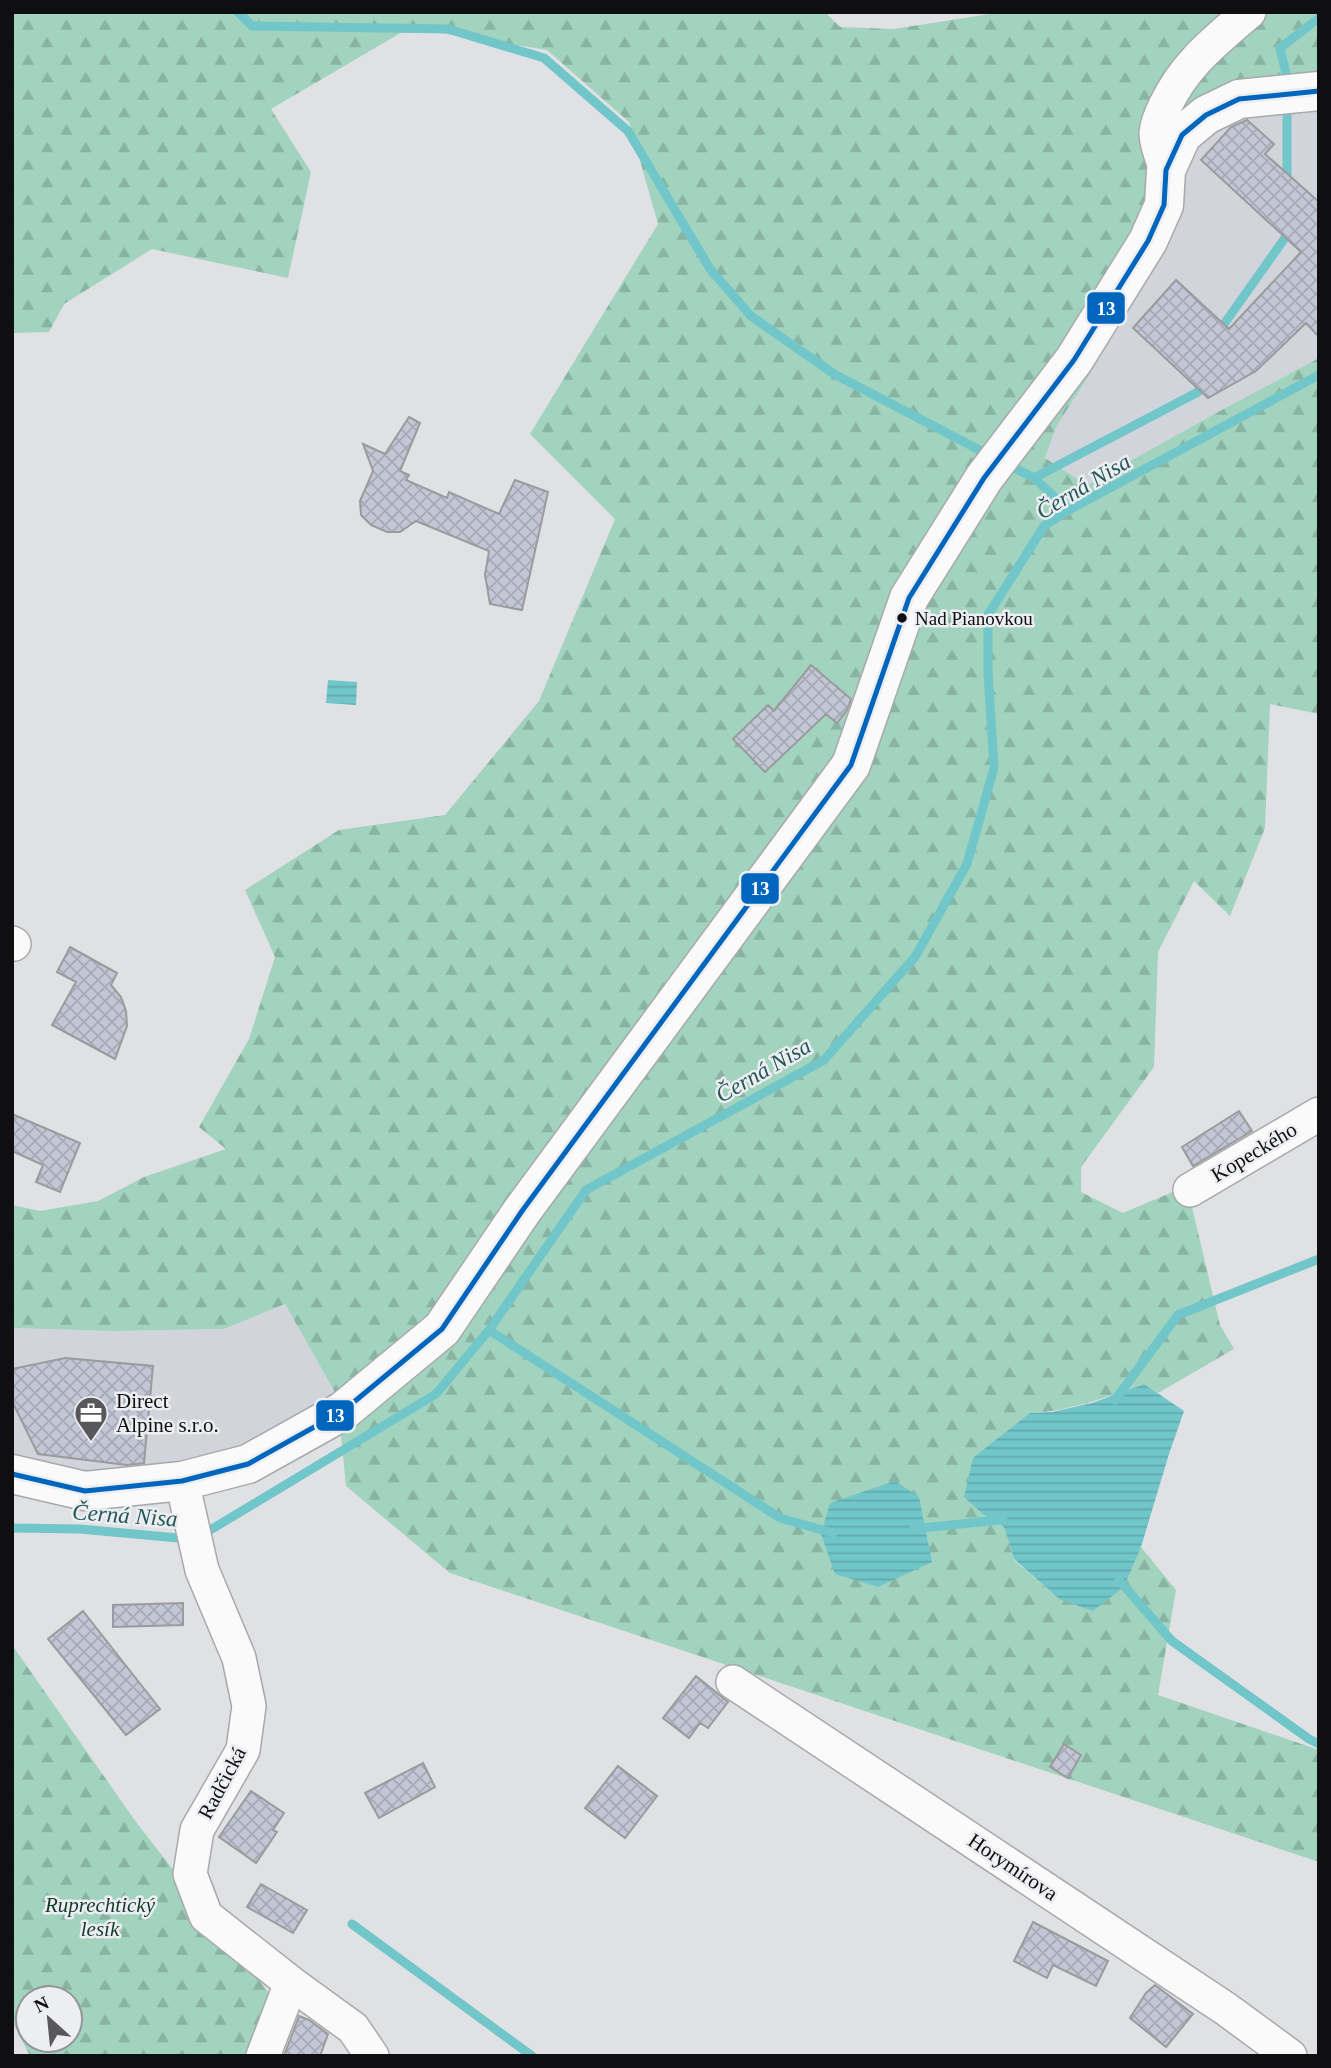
<svg xmlns="http://www.w3.org/2000/svg" width="1331" height="2068" font-family="Georgia,serif">
<style>
.built{fill:#d2d4dc}
.forest{fill:url(#forest-firs);fill-rule:evenodd}
.water{fill:url(#water-rules)}
.lines{fill:none;stroke-linecap:round;stroke-linejoin:round}
.stream{stroke:#71c6c9;stroke-width:9}
.building{fill:url(#building-cross-hatch);stroke:#9a9b9c;stroke-width:2}
.street-casing{stroke:#a8a9ab;stroke-width:36}
.secondary-casing{stroke:#a8a9ab;stroke-width:41}
.street{stroke:#fafafb;stroke-width:33}
.secondary{stroke:#fafafb;stroke-width:38}
.bus-1-casing{stroke:#eceef2;stroke-width:10}
.bus-1{stroke:#0065bd;stroke-width:5}
.bus-dot{fill:#0f0f11;stroke:#eceef2;stroke-width:2.5}
.labels{text-anchor:middle;stroke-width:5;stroke-linejoin:round;paint-order:stroke}
.bus-label{font-size:19px;fill:#0f0f11;stroke:#eceef2;text-anchor:start}
.street-label{font-size:21px;fill:#0f0f11;stroke:#eceef2}
.poi-label{font-size:21px;fill:#0f0f11;stroke:#eceef2;text-anchor:start}
.park-label{font-size:21px;font-style:italic;fill:#143b2a;stroke:#eceef2}
.water-label{font-size:23px;font-style:italic;fill:#245758;stroke:#eceef2}
.line-badge{stroke:#eceef2;stroke-width:2.5}
.badge-label{font-size:19px;text-anchor:middle;font-weight:bold;fill:#fff}
</style>
<defs>
<pattern id="forest-firs" width="22" height="20" patternUnits="userSpaceOnUse" patternTransform="scale(1.75)"><rect width="22" height="20" fill="#a1d3be"/><path d="M5 1l3.5 6h-7zM16 11l3.5 6h-7z" fill="#89b4a2"/></pattern>
<pattern id="water-rules" width="6" height="5" patternUnits="userSpaceOnUse" patternTransform="scale(1.75)"><rect width="6" height="5" fill="#71c6c9"/><path d="M0 2.5h6" fill="none" stroke="#61a9ac"/></pattern>
<pattern id="building-cross-hatch" width="8" height="8" patternUnits="userSpaceOnUse" patternTransform="scale(1.75)"><rect width="8" height="8" fill="#c2c6d5"/><path d="M0 0l8 8M0 8l8-8" fill="none" stroke="#a6a9b6"/></pattern>
</defs>
<rect width="100%" height="100%" fill="#e0e1e4"/>
<!-- built -->
<path class="built" d="M1319,97V358L1216,413L1087,485L1045,458L1056,427L1093,369L1156,256L1184,178L1206,128Z
M285,1304L337,1396L204,1467L73,1476L31,1458L12,1454V1328L113,1331L224,1329Z"/>
<!-- forest -->
<path class="forest" d="M12,12H825L840,27L894,29L1002,12H1319V97L1206,128L1184,178L1156,256L1093,369L1056,427L1045,458L1087,485L1216,413L1319,358V714L1270,704L1265,828L1230,916L1194,881L1158,952L1154,1067L1081,1167V1192L1123,1213L1196,1182L1191,1203L1220,1325L1234,1349L1158,1393L1144,1384C1107,1397 1071,1411 1030,1413L984,1515L1004,1527L1014,1560L1059,1599L1124,1587L1141,1547L1176,1590L1158,1695L1319,1750V1862L450,1573L346,1486L337,1396L285,1304L224,1329L113,1331L12,1328V1205L40,1211L98,1201L144,1177L226,1149L199,1127L249,1039L275,957L245,890L339,830L445,815L539,701L615,519L530,434L658,224L629,122L547,50L409,28L271,109L311,172L288,278L152,249L64,304L49,332L12,333Z
M12,1645L136,1822L276,2002L260,2056H30L12,2021ZM28,1998H70V2040H28Z"/>
<!-- water -->
<path class="water" d="M328,680L357,682L356,705L326,703Z
M1144,1384L1184,1411L1169,1454L1141,1547L1124,1587L1093,1611L1059,1599L1014,1559L1004,1527L984,1515L964,1497L973,1458L1030,1413L1052,1412L1092,1403Z
M895,1481L919,1497L932,1562L878,1587L835,1574L821,1534L830,1503Z"/>
<g class="lines">
<!-- stream -->
<path class="stream" d="M238,12L252,26L448,29L544,58L628,131L710,269L751,316L834,374L991,456
M1287,87V78L1280,48L1319,18
M1287,185V104
M1217,334L1287,235V227
M1007,464L1034,478L1069,510
M1034,478L1198,392L1202,381
M489,1330L780,1518L833,1533
M1115,1400L1178,1315L1319,1259
M12,1528L80,1529L189,1539
M913,1529L999,1520L1003,1518
M202,1535L436,1394L489,1330L586,1190L824,1060L915,957L967,864L994,768L988,672V615L1044,526L1069,510L1319,375
M1119,1580L1172,1641L1309,1739L1319,1744
M352,1924L532,2056"/>
</g>
<!-- building -->
<path class="building" d="M1247,120L1274,144L1265,154L1319,202V337L1306,323L1256,371L1208,398L1133,328L1176,280L1229,329L1301,252L1201,160L1231,127Z
M409,417L420,423L400,471L409,475L406,480L447,498L449,492L499,514L515,480L548,492L522,610L490,604L485,575L489,551L416,521L400,532H387L371,525L361,515L360,501L373,471L363,444L385,454Z
M811,665L851,699L847,710L837,723L826,714L765,772L733,739L768,705L774,711Z
M70,947L117,973L111,985L121,997L126,1011L127,1026L115,1059L52,1025L76,982L57,972Z
M1239,1111L1252,1131L1193,1166L1182,1147Z
M12,1114L80,1143L60,1192L36,1182L43,1165L12,1151Z
M65,1358L153,1366L144,1463L127,1465L38,1454L12,1401V1369Z
M183,1603V1625L113,1627V1605Z
M83,1611L160,1709L126,1735L48,1639Z
M696,1676L728,1702L708,1728L700,1723L689,1738L663,1718Z
M1064,1744L1081,1755L1068,1778L1050,1767Z
M423,1763L435,1787L379,1818L365,1793Z
M618,1766L657,1796L625,1838L585,1808Z
M251,1791L284,1813L273,1830L277,1832L256,1863L219,1837Z
M261,1884L307,1910L293,1933L247,1907Z
M1033,1922L1108,1961L1096,1986L1053,1965L1047,1978L1014,1961Z
M1155,1985L1193,2014L1166,2047L1130,2018L1146,1993Z
M299,2016L309,2020L328,2034L320,2056H284Z"/>
<g class="lines">
<defs>
<path id="street" d="M1166,170C1162,158 1156,145 1156,133C1157,124 1161,114 1165,106C1185,64 1214,42 1249,12
M12,943L14,944
M1190,1190L1319,1114
M182,1481L202,1570L239,1658L249,1706L243,1750L197,1830L190,1874L206,1916L291,1983L353,2028L372,2056
M733,1682L1226,2009L1290,2056
M263,2056L291,1983"/>
<path id="secondary" d="M12,1474L85,1491L182,1481L248,1464L343,1411L442,1329L522,1211L851,765L909,598L984,478L1074,360L1148,241L1164,205L1166,170L1182,135L1206,115L1239,99L1319,91"/>
</defs>
<!-- street casing -->
<use href="#street" class="street-casing"/>
<!-- secondary casing -->
<use href="#secondary" class="secondary-casing"/>
<!-- street -->
<use href="#street" class="street"/>
<!-- secondary -->
<use href="#secondary" class="secondary"/>
<defs>
<path id="bus-1" d="M12,1474L85,1491L182,1481L248,1464L343,1411L442,1329L522,1211L851,765L909,598L984,478L1074,360L1148,241L1164,205L1166,170L1182,135L1206,115L1239,99L1319,91"/>
</defs>
<!-- bus-1 casing -->
<use href="#bus-1" class="bus-1-casing"/>
<!-- bus-1 -->
<use href="#bus-1" class="bus-1"/>
</g>
<!-- icons -->
<defs>
<symbol id="office-pin" viewBox="-11 -11 22 30"><path d="M0 17L-7.5 6A9.5 9.5 0 1 1 7.5 6Z" fill="#58585b" stroke="#eceef2"/><path d="M-6-3h4V-5.5h4V-3h4V5H-6ZM-1-4.5V-3h2v-1.5ZM-6 0V1H6V0Z" fill="#fff"/></symbol>
</defs>
<g fill-rule="evenodd">
<use href="#office-pin" x="72" y="1394" width="38" height="52"/>
</g>
<!-- markers -->
<circle class="bus-dot" cx="902" cy="618" r="6"/>
<g class="labels">
<!-- bus labels -->
<g class="bus-label">
<text x="915" y="625">Nad Pianovkou</text>
</g>
<!-- street labels -->
<g class="street-label">
<text transform="translate(1254 1152) rotate(-31)" y="7">Kopeckého</text>
<text transform="translate(222 1783) rotate(-62)" y="7">Radčická</text>
<text transform="translate(1013 1867) rotate(34)" y="7">Horymírova</text>
</g>
<!-- poi labels -->
<g class="poi-label">
<text x="116" y="1408">Direct<tspan x="116" dy="24">Alpine s.r.o.</tspan></text>
</g>
<!-- park labels -->
<g class="park-label">
<text x="100" y="1912">Ruprechtický<tspan x="100" dy="24">lesík</tspan></text>
</g>
<!-- water labels -->
<g class="water-label">
<text transform="translate(1083 486) rotate(-31)" y="8">Černá Nisa</text>
<text transform="translate(763 1070) rotate(-30)" y="8">Černá Nisa</text>
<text transform="translate(125 1515) rotate(4)" y="8">Černá Nisa</text>
</g>
</g>
<g class="line-badge">
<rect x="1086" y="291" width="40" height="34" rx="7" fill="#0065bd"/>
<rect x="740" y="872" width="40" height="33" rx="7" fill="#0065bd"/>
<rect x="315" y="1399" width="40" height="33" rx="7" fill="#0065bd"/>
</g>
<g class="badge-label">
<text x="1106" y="315">13</text>
<text x="760" y="895">13</text>
<text x="335" y="1422">13</text>
</g>
<!-- border -->
<rect width="1331" height="2068" fill="none" stroke="#0f0f11" stroke-width="28"/>
<!-- north arrow -->
<g transform="translate(49 2019) rotate(333)"><circle r="33" fill="#eceef2" stroke="#949598" stroke-width="2"/>
<path d="M0-5L12 26L0 18L-12 26Z" fill="#58585b"/>
<text y="-10" font-size="19" font-weight="bold" text-anchor="middle" fill="#0f0f11">N</text>
</g>
</svg>
